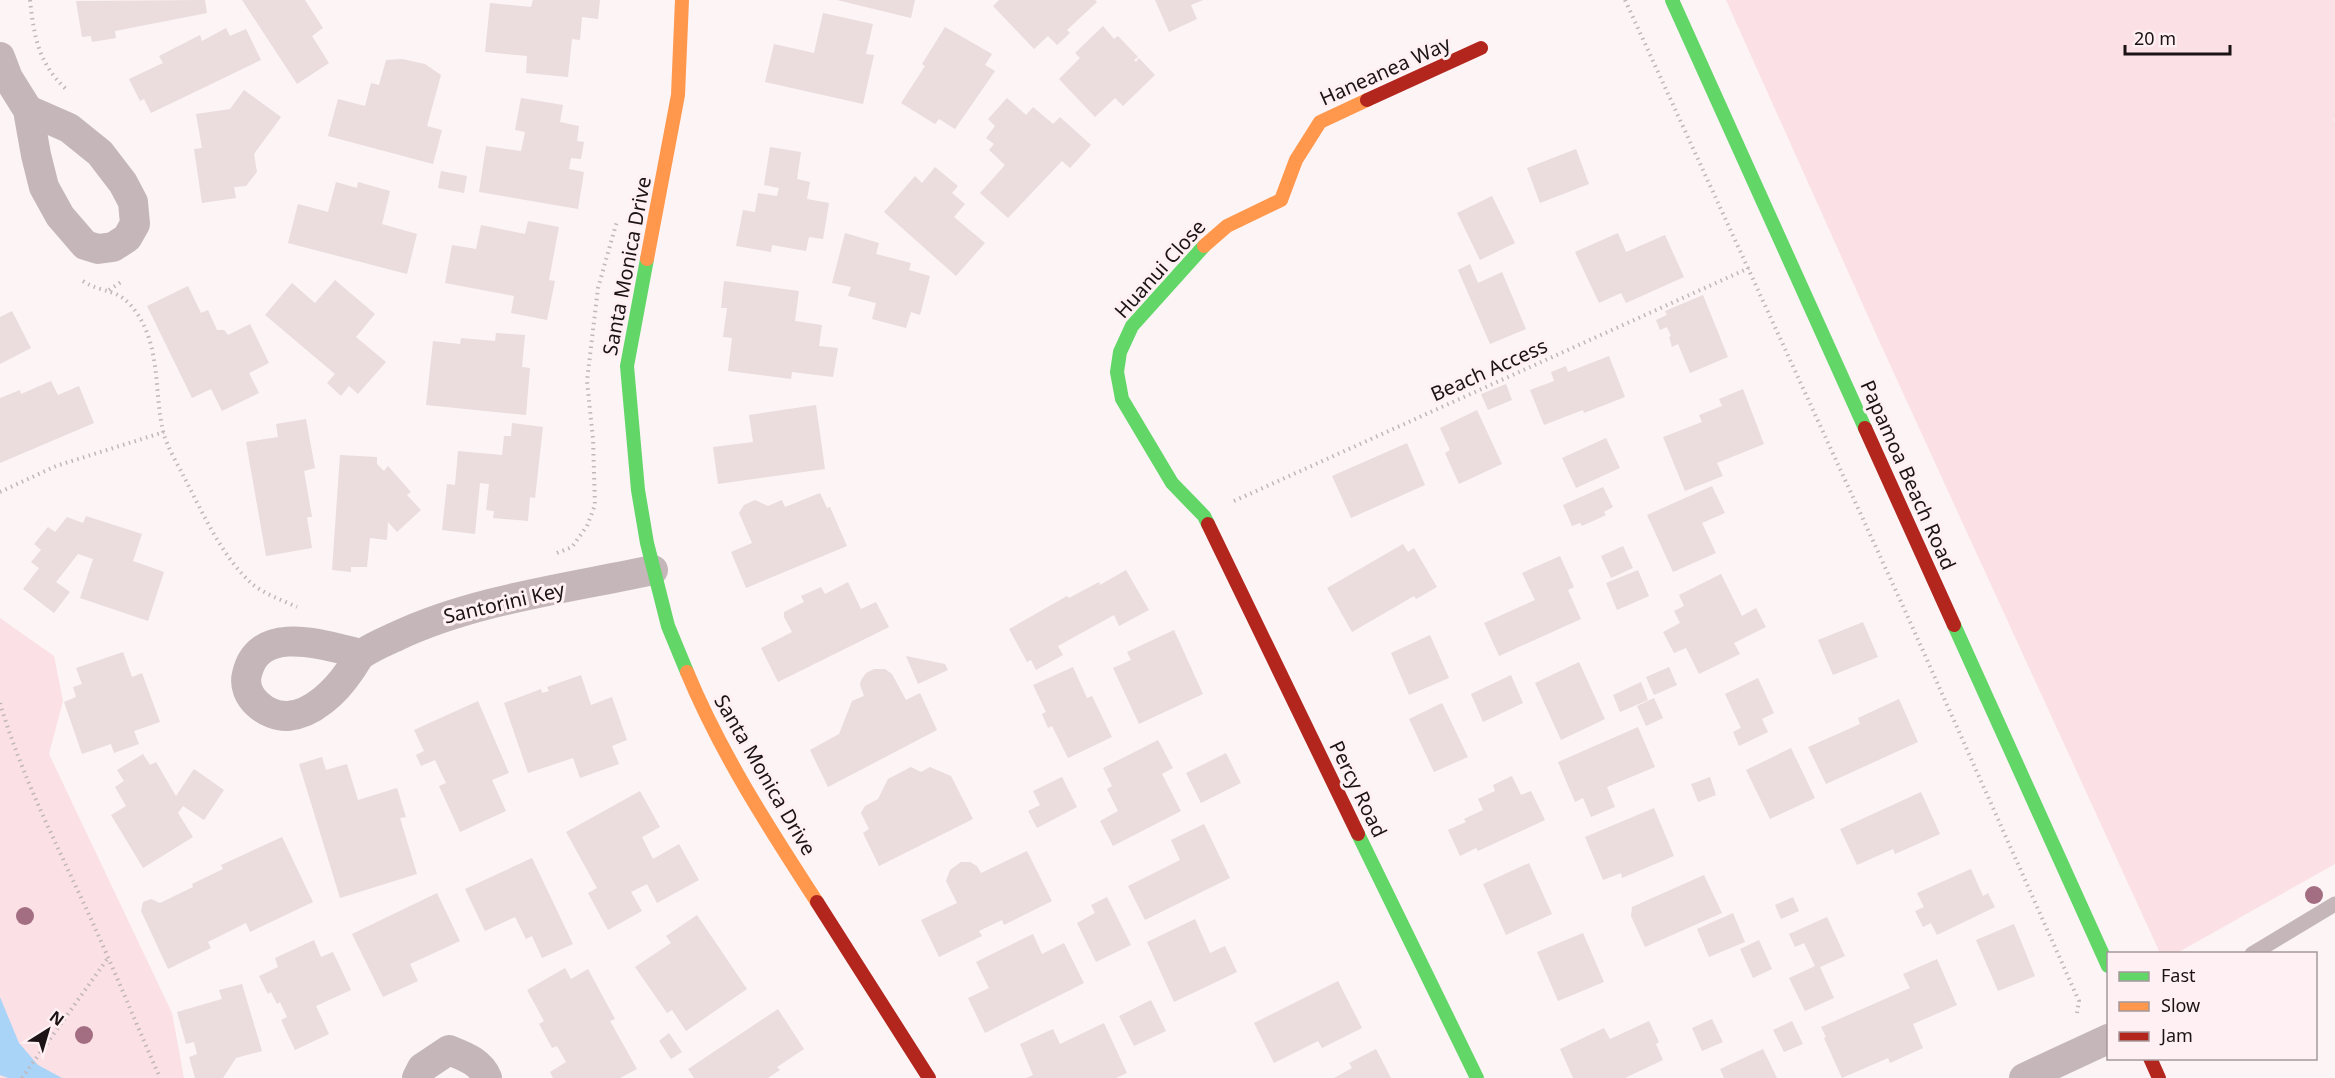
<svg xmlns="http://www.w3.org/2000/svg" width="2335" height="1078" font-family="'Noto Sans',sans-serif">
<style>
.green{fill:#fbe0e5}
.water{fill:#aad4f7}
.building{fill:#ebdcde}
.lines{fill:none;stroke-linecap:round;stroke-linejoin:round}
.path{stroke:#c1b7b9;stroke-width:4;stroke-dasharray:1.5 4.5;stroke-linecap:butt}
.lane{stroke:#c5b6b9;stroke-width:15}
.street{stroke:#c5b6b9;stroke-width:30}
.fast{stroke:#63d668;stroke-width:14}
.slow{stroke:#ff974d;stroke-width:14}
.jam{stroke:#b3261e;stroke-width:14}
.tree{fill:#a36e82}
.labels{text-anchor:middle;stroke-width:6;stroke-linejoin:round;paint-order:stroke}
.street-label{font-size:20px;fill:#1b1315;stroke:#fff1f3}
</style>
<rect width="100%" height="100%" fill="#fcf4f5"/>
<!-- green -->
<path class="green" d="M1726,0H2335V120L2332,117L2335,122V864L2177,953H2160L1881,345Z
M0,618L54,656L63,701L49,754L172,1013L184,1078H0Z"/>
<!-- water -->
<path class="water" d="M0,997L19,1043L38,1065L62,1078H8L0,1075Z"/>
<!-- building -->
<path class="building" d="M205,0L207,13L115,31L116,38L92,42L91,36L82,37L76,1Z
M242,0H305L323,28L312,36L329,63L297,84Z
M533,0H600L598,19L582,17L580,40L572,39L568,77L526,73L527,56L485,52L490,3L531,7Z
M837,0H915L911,18Z
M999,0H1095L1097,2L1067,30L1070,33L1057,45L1048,36L1034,49L993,6Z
M1155,0H1203L1191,5L1197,19L1169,32Z
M823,13L873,24L866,54L874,55L863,104L765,82L774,44L814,53Z
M1103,26L1114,39L1118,36L1138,57L1134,60L1136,62L1139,58L1155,75L1123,106L1115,98L1095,117L1059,79L1080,58L1075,53Z
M945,27L992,54L985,65L995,71L955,129L939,119L935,124L901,103L925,66L922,64Z
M226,28L230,36L246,29L261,60L151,113L144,99L140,101L129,79L163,63L159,56L200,35L202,41Z
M402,59L425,64L441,75L427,126L442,130L433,164L328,136L338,99L365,106L371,83L379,85L386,60Z
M244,90L281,117L254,154L257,172L246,186L234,187L236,198L202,203L194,149L202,148L196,114L230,109Z
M521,98L563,105L560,122L579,126L577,141L584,142L581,159L571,158L569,169L584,172L578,209L479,192L486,146L521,151L525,132L515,130Z
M1007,98L1026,115L1033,107L1053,124L1060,117L1091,145L1070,168L1062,161L1008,218L980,193L1005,165L989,150L994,144L986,138L995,126L988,119Z
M770,147L801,152L797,179L810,182L807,199L829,203L823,239L809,237L806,251L772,245L771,252L736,246L743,210L755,212L758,193L777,196L779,188L764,185Z
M1576,149L1589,184L1540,203L1527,168Z
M935,167L958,186L952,193L965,204L954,217L985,243L956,276L884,212L915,176L922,183Z
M441,171L467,176L464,193L438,188Z
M336,182L357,188L358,182L390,191L382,224L417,234L407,274L288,243L298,204L328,212Z
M1492,196L1515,243L1480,260L1457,213Z
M528,221L559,227L549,280L555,281L547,320L511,313L514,296L445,283L452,245L476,249L481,225L525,234Z
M845,233L879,243L876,254L911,263L909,270L930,276L920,315L911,312L906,328L872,319L876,303L848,296L851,287L832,283Z
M1618,233L1626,252L1665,235L1684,277L1626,303L1621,293L1599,303L1575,252Z
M1470,264L1478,283L1502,272L1526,329L1490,344L1458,270Z
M335,280L375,314L356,337L386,362L358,394L349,386L341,396L327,383L335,374L265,315L292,283L315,303Z
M724,281L799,291L795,321L822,325L819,346L838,348L833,377L792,372L791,379L728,371L732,338L723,337L727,308H721Z
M188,286L201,313L208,310L217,330H224L228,335L250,324L269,363L249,373L259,393L222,411L211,389L192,398L147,306Z
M1703,295L1728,357L1690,373L1678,344L1672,347L1669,337L1671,336L1667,327L1660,330L1656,320L1667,315L1665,311Z
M12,311L31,348L0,364V317Z
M496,333L525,335L522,367L530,368L526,415L426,405L433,341L460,344L461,338L495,341Z
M1609,356L1625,397L1584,413L1583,410L1544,425L1530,390L1554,381L1551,372L1566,366L1568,372Z
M51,381L58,395L79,386L94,423L0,463V398L20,390L21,394Z
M1506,384L1512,400L1488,410L1481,394Z
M1743,389L1764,444L1717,463L1723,476L1685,491L1663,437L1702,422L1699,415L1722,406L1719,399Z
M816,405L825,469L718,484L713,447L753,442L749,415Z
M1477,410L1502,464L1459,484L1445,453L1450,450L1440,428Z
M306,419L315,468L304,471L312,517H307L312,548L266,556L246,442L278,437L276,424Z
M512,423L543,427L535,498L530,497L528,521L493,518L494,511L486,510L489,484L480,483L475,534L442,530L447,484L455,485L458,451L502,455L504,436H511Z
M1606,438L1620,468L1576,488L1562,458Z
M1407,443L1425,485L1351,518L1332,476Z
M340,455L377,457V464L384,471L388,466L411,492L407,495L421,510L397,532L388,522L387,540L370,538L367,567H351V572L332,570Z
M1712,486L1725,513L1702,523L1716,553L1673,572L1647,515Z
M1603,487L1613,507L1604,512L1606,515L1582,526L1580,523L1572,526L1563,505Z
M820,493L827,508L830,507L847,546L746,588L731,552L752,543L739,513L744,505L755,500L768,506L782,500L785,507Z
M86,516L142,534L133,561L164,572L148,621L80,598L93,559L78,554L56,582L70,592L54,613L23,589L39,568L31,562L41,550L34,544L48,527L55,532L67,517L83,523Z
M1403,544L1408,552L1414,548L1437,587L1416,599L1414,596L1352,632L1327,588Z
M1623,546L1633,568L1611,578L1601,556Z
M1560,556L1574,587L1568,590L1581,619L1499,656L1484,623L1535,600L1522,573Z
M1126,570L1149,610L1119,626L1114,615L1058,646L1063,655L1036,670L1031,660L1027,662L1009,629L1067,596L1069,598L1099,582L1100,585Z
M1638,570L1649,596L1617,610L1606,583Z
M1721,574L1742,616L1756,608L1766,627L1734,643L1740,654L1699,674L1686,648L1674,653L1663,632L1680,623L1674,611L1684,606L1679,595Z
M848,582L861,609L876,602L889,627L778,682L761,648L792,632L784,617V612L804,602L801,596L821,587L825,594Z
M1863,622L1878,657L1833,675L1818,640Z
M1174,630L1203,694L1139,724L1113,668L1131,660L1127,652Z
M1430,635L1449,678L1409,695L1391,653Z
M123,652L132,677L142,673L160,722L134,731L139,744L114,753L111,744L82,754L64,702L76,697L73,687L82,684L76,668Z
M906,656L945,664L948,670L918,684Z
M1579,662L1605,719L1561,740L1535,683Z
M1073,667L1087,698L1092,696L1112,737L1068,758L1052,726L1048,728L1042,714L1046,712L1033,685Z
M1669,667L1677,685L1654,695L1646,677Z
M874,669H885L892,674L906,700L920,693L937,730L828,787L810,750L839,734L852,701L864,696L860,685L861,680L866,673Z
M581,675L591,705L612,697L627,740L612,746L619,764L580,778L573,758L528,773L504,703L541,689L542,693L549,691L547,687Z
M1511,675L1523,703L1483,722L1471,694Z
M1758,678L1774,713L1762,719L1768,732L1739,746L1733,732L1741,728L1725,694Z
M1641,682L1648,700L1620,712L1613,695Z
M1654,698L1663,718L1646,726L1637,706Z
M1899,699L1918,742L1826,784L1808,747L1860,724L1858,718Z
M478,701L509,773L492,780L506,811L460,832L439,786L446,783L435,760L421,766L416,755L424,751L414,730Z
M1442,703L1468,757L1434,772L1409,719Z
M1638,727L1655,767L1607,787L1615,807L1591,817L1583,798L1575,802L1558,762Z
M1158,740L1173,768L1162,774L1181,811L1113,846L1100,821L1118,811L1107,789L1112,786L1103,768Z
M1791,748L1815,798L1770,819L1746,770Z
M1226,753L1241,783L1201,803L1186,773Z
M143,754L150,765L156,762L176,796L194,769L224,790L204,820L183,806L178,813L193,837L143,868L111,815L126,806L115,787L124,781L117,770Z
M322,757L326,770L347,764L358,800L397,788L406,817L400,818L417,874L340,898L299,764Z
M911,767L921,772L930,767L951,776L973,819L879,866L863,833L869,829L861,813L865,806L878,799L888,779Z
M1512,776L1521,795L1531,791L1545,820L1478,851L1476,848L1460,856L1448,830L1466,822L1464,819L1483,810L1478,799L1495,791L1493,785Z
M1062,777L1077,807L1037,828L1028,811L1040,805L1033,791Z
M1710,777L1716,795L1698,802L1691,784Z
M640,791L660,827L642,837L653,859L679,844L699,880L657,903L647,884L631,892L642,911L608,930L588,893L597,888L566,832Z
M1921,792L1940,834L1895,854L1893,849L1857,865L1840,829Z
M1654,808L1674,856L1622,878L1621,873L1603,880L1585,837Z
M1204,824L1230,878L1145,920L1128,886L1180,860L1171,840Z
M282,837L313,902L250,932L246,923L208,942L211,948L168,969L141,911L143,902L151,899L160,903L193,887L192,884L223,869L221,865Z
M1027,851L1052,901L1004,925L1002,920L979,931L982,936L939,957L921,920L957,903L946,881L950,870L961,862H970L977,866L981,873Z
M532,858L573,944L542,958L532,936L526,939L515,917L485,931L465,889Z
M1529,863L1552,914L1506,935L1483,884Z
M1971,869L1983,896L1988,893L1995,907L1937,935L1931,923L1923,927L1915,911L1924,907L1917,893Z
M1704,875L1722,913L1645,947L1631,916L1632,907Z
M437,893L460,941L410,964L418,981L383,997L352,934Z
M1107,897L1131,945L1096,962L1077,923L1095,913L1091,905Z
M1793,897L1799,911L1781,919L1775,905Z
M1733,913L1745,942L1709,957L1697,929Z
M697,915L747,989L686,1031L672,1010L667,1013L635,967L671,943L666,936Z
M1827,917L1845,956L1820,967L1834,998L1805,1011L1789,978L1815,966L1804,943L1795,947L1789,934Z
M1195,919L1210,953L1225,946L1237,972L1174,1002L1147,942Z
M2014,924L2035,976L1998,991L1976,940Z
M1583,933L1604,982L1558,1001L1537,952Z
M1033,934L1042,954L1064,943L1084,983L985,1033L968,998L989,988L976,962Z
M314,940L321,957L333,952L351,990L316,1006L329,1034L295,1050L281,1020L287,1017L280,1002L277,1004L271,992L268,994L259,976L278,967L275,958Z
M1759,940L1772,969L1753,978L1740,949Z
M1937,959L1957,1005L1913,1024L1923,1048L1890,1063L1888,1058L1842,1078L1824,1038L1826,1037L1821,1027L1910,988L1903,974Z
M565,968L571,979L588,969L615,1019L610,1021L637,1069L620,1078H553L550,1072L566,1062L557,1046L552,1048L539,1024L544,1021L527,990Z
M1338,981L1362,1028L1322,1048L1318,1041L1274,1063L1254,1023Z
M242,984L262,1051L236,1058L223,1078H195L189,1057L197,1054L194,1042L186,1044L177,1012L222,999L219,990Z
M1151,1000L1166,1031L1134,1046L1119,1016Z
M778,1009L804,1049L777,1067L780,1070L768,1078H694L688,1069Z
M1712,1019L1723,1042L1702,1051L1692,1028Z
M1649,1021L1659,1042L1656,1044L1663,1060L1625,1078H1573L1560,1049L1604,1028L1610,1039Z
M1792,1021L1803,1044L1784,1052L1773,1030Z
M1104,1023L1127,1073L1116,1078H1026L1033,1075L1020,1044L1053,1029L1060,1044Z
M669,1033L682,1052L671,1059L659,1041Z
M1376,1049L1391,1078H1334L1352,1068L1349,1063Z
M1763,1049L1777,1078H1724L1720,1069Z"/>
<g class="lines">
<!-- path -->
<path class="path" d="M30,0C34,36 38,63 66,89
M1625,0L1907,615L2079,1001L2077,1013
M83,281C104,295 118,286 136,312C161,347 154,392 163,431C167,447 177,463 184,477C203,513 220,553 249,581C261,593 282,600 297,607
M109,290L124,280
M0,492L56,466L164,432
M1234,501L1749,268
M557,553L572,547L587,526L595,505L593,439L587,381L598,288L617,221
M0,703C21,774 54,839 85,906C111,962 135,1021 160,1078
M22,1078L108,958"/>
<!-- lane -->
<path class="lane" d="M2252,954L2335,904"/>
<!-- street -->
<path class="street" d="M0,57L8,78L28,110L36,155L44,187L60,216L85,245L98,249L113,247L127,238L135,224L133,202L123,183L100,153L69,128L28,110
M361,654C326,646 259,622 247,674C241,697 267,717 288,716C313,714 336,691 349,672C354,666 357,658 362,654C372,647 384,642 395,637C472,600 569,588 653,570
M417,1078L422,1068L449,1050C464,1056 481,1062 487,1078
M2024,1078L2108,1039"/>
<!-- fast -->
<path class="fast" d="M1672,0L1865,428
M1204,246L1132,326L1120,352L1117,372L1122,399L1172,483L1204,516L1208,524
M647,259L627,366L638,490L647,543L668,626L687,672
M1954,625L2108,966
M1358,834L1477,1078"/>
<!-- slow -->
<path class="slow" d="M1204,246L1227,226L1281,200L1296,160L1320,122L1367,100
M647,259L678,95L682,0
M687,672C721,754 769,828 817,902"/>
<!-- jam -->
<path class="jam" d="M1367,100L1481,48
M1865,428L1954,625
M1208,524L1358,834
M817,902L929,1078
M2150,1058L2159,1078"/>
</g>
<!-- trees -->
<g class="tree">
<circle cx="2314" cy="895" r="9"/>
<circle cx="25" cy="916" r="9"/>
<circle cx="84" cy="1035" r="9"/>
</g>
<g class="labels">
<!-- street labels -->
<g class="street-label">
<text transform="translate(1385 71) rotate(-24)" y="7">Haneanea Way</text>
<text transform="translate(627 266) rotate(-79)" y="7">Santa Monica Drive</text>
<text transform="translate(1160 269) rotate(-48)" y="7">Huanui Close</text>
<text transform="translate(1489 370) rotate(-24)" y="7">Beach Access</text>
<text transform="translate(1908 475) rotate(66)" y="7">Papamoa Beach Road</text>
<text transform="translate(504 603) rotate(-13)" y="7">Santorini Key</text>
<text transform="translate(765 775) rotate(60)" y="7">Santa Monica Drive</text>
<text transform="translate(1358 789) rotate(64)" y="7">Percy Road</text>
</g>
</g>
<!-- legend -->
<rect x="2107" y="952" width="210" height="108" fill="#fff1f3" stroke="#a4989a" stroke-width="1.5"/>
<rect x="2119" y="972" width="30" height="9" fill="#63d668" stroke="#a4989a" stroke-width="1.5"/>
<text x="2161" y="982" font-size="18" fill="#1b1315">Fast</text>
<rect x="2119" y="1002" width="30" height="9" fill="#ff974d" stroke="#a4989a" stroke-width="1.5"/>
<text x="2161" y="1012" font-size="18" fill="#1b1315">Slow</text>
<rect x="2119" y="1032" width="30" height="9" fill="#b3261e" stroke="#a4989a" stroke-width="1.5"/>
<text x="2161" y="1042" font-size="18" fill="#1b1315">Jam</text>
<!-- north arrow -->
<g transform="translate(48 1030) rotate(37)" stroke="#fff1f3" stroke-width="4.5" paint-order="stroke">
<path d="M0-4.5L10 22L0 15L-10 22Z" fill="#1b1315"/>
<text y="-9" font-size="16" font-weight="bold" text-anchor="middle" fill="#1b1315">N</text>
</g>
<!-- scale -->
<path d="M2125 45v9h105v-9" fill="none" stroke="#1b1315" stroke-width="3"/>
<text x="2134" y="45" font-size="18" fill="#1b1315" stroke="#fff1f3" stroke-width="4.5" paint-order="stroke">20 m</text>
</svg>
